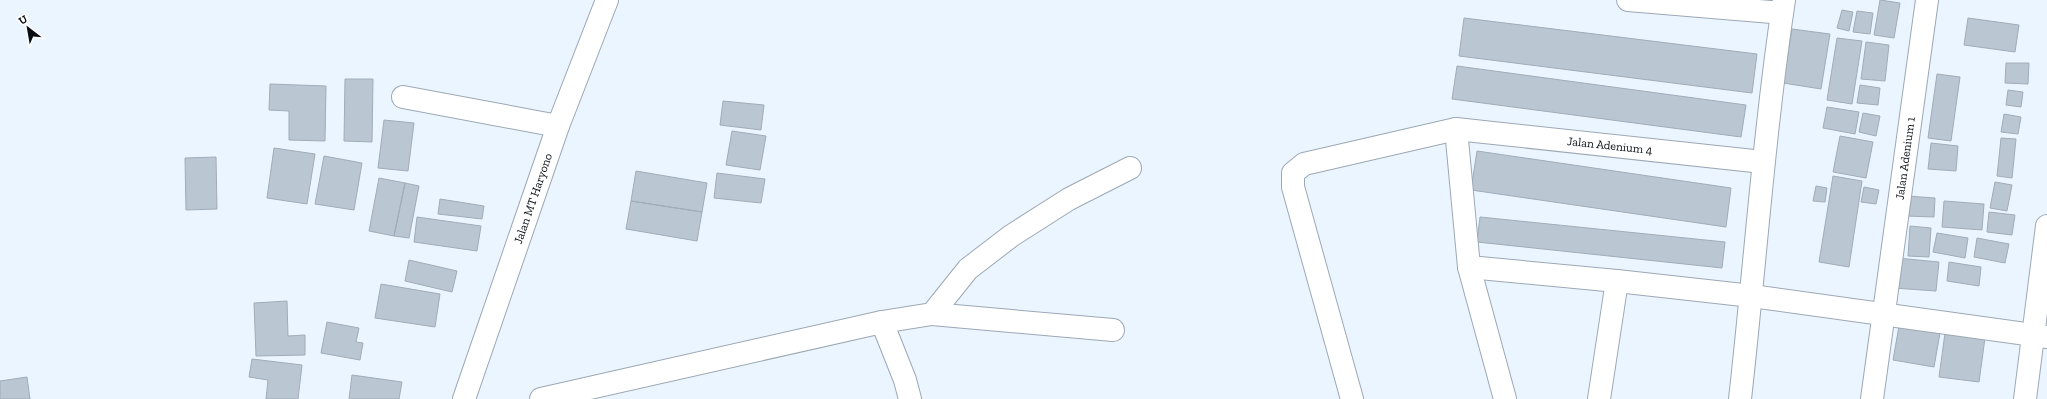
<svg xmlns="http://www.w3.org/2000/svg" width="2047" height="399" font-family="'Zilla Slab',serif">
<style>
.building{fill:#bac7d3;stroke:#a0acb8}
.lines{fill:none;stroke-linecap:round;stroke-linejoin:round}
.minor-casing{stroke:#9ca8b4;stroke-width:24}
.tertiary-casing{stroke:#9ca8b4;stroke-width:24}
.secondary-casing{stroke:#9ca8b4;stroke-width:24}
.minor{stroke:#fff;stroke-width:22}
.tertiary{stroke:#fff;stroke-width:22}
.secondary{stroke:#fff;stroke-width:22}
.labels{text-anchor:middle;stroke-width:4;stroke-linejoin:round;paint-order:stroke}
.street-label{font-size:12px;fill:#090d11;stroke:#fff}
</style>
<rect width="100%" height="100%" fill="#eaf5ff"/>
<!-- building -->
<path class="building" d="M1880,0L1900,3L1894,38L1874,35Z
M1842,10L1853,12L1849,31L1837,28Z
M1857,11L1873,13L1870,34L1853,32Z
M1464,18L1757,54L1752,93L1459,56Z
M1968,18L2019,25L2015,52L1964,45Z
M1792,29L1830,34L1821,89L1783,83Z
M1837,38L1862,41L1852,104L1827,100Z
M1866,42L1889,45L1885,81L1861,79Z
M2006,63H2029L2028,84L2005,83Z
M1457,66L1746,105L1741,137L1452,99Z
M1937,74L1960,77L1951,141L1928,138Z
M345,79H373L372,142L344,141Z
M270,84L326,86L325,141L289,140V111L269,110Z
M1860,85L1880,88L1878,105L1857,103Z
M2008,90L2023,92L2021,107L2006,105Z
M723,101L764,105L761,130L720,125Z
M1827,107L1859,112L1855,134L1823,128Z
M1863,113L1880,116L1876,136L1859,132Z
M2004,114L2021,117L2018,134L2001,132Z
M384,120L414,123L408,171L378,168Z
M732,131L766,136L760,170L726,165Z
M1840,136L1873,142L1866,178L1833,172Z
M2001,138L2016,139L2012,178L1997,176Z
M1931,143L1958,146L1956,171L1928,169Z
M274,148L315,154L307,204L267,198Z
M1477,151L1731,188L1726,227L1471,190Z
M324,156L362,163L354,210L315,204Z
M216,157L217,209L186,210L185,158Z
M636,171L707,183L702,212L631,201Z
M717,173L765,179L761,203L714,198Z
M1833,176L1862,181L1849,267L1819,262Z
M379,178L405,183L394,236L369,231Z
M1995,182L2012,185L2007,211L1990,208Z
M405,183L419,186L409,238L394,236Z
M1816,186L1827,188L1825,202L1813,201Z
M1864,187L1879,190L1876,204L1861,202Z
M1907,196L1935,198L1934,217L1906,216Z
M440,199L484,206L482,219L438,214Z
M631,201L702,212L697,241L626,229Z
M1944,201L1984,204L1982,230L1942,227Z
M1989,212L2015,215L2012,235L1987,232Z
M417,217L481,226L477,251L414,242Z
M1480,217L1725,242L1722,268L1477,242Z
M1910,226L1931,228L1929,257L1908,256Z
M1937,233L1968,238L1965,258L1933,252Z
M1977,238L2009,244L2005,263L1974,257Z
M1897,258L1939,262L1936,291L1894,288Z
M409,260L457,271L452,292L405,281Z
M1949,262L1981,267L1979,286L1947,281Z
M381,284L440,294L435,327L375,318Z
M287,301L288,336L305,335V355L256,356L254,303Z
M327,322L359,328L356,342L363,343L360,360L321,353Z
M1899,326L1940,333L1934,367L1893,360Z
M1945,333L1985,338L1979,382L1939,377Z
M252,359L302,365L298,399H266L268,380L249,377Z
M352,375L402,382L399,399H349Z
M27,377L30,399H0V381Z"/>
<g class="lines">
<defs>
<g id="minor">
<path d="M1628,0L1782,13"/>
<path d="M403,97L558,126"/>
<path d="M1456,129L1469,267L1505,399"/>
<path d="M1469,267L1617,281L1752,296L2047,337"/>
<path d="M932,314L1113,330"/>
<path d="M882,322L932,314L968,269L1011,236L1069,199L1130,168"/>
<path d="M541,399L882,322L905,380L910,399"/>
<path id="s1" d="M1352,399L1293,187V173L1304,164L1456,129L1763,162"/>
<path d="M1599,399L1617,281"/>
<path d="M1740,399C1755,266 1764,132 1784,0"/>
<path id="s2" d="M1872,399L1927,0"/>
</g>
<path id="tertiary" d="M2025,399L2047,226"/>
<g id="secondary">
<path id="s3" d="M464,399L558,126L607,0"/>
</g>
</defs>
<!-- minor casing -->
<use href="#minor" class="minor-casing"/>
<!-- tertiary casing -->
<use href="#tertiary" class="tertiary-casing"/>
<!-- secondary casing -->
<use href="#secondary" class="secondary-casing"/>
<!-- minor -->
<use href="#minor" class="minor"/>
<!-- tertiary -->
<use href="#tertiary" class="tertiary"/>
<!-- secondary -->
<use href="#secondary" class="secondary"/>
</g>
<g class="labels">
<!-- street labels -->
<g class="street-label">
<text dy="4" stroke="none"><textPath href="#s1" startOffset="559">Jalan Adenium 4</textPath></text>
<text dy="4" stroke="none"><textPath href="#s2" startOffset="243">Jalan Adenium 1</textPath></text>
<text dy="4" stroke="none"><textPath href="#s3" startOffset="212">Jalan MT Haryono</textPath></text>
</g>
</g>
<!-- north arrow -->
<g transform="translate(28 28) rotate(329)" stroke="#ffffff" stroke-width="3" paint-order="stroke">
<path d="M0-3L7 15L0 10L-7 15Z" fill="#090d11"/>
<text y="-6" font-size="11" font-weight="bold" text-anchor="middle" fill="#090d11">U</text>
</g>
</svg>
